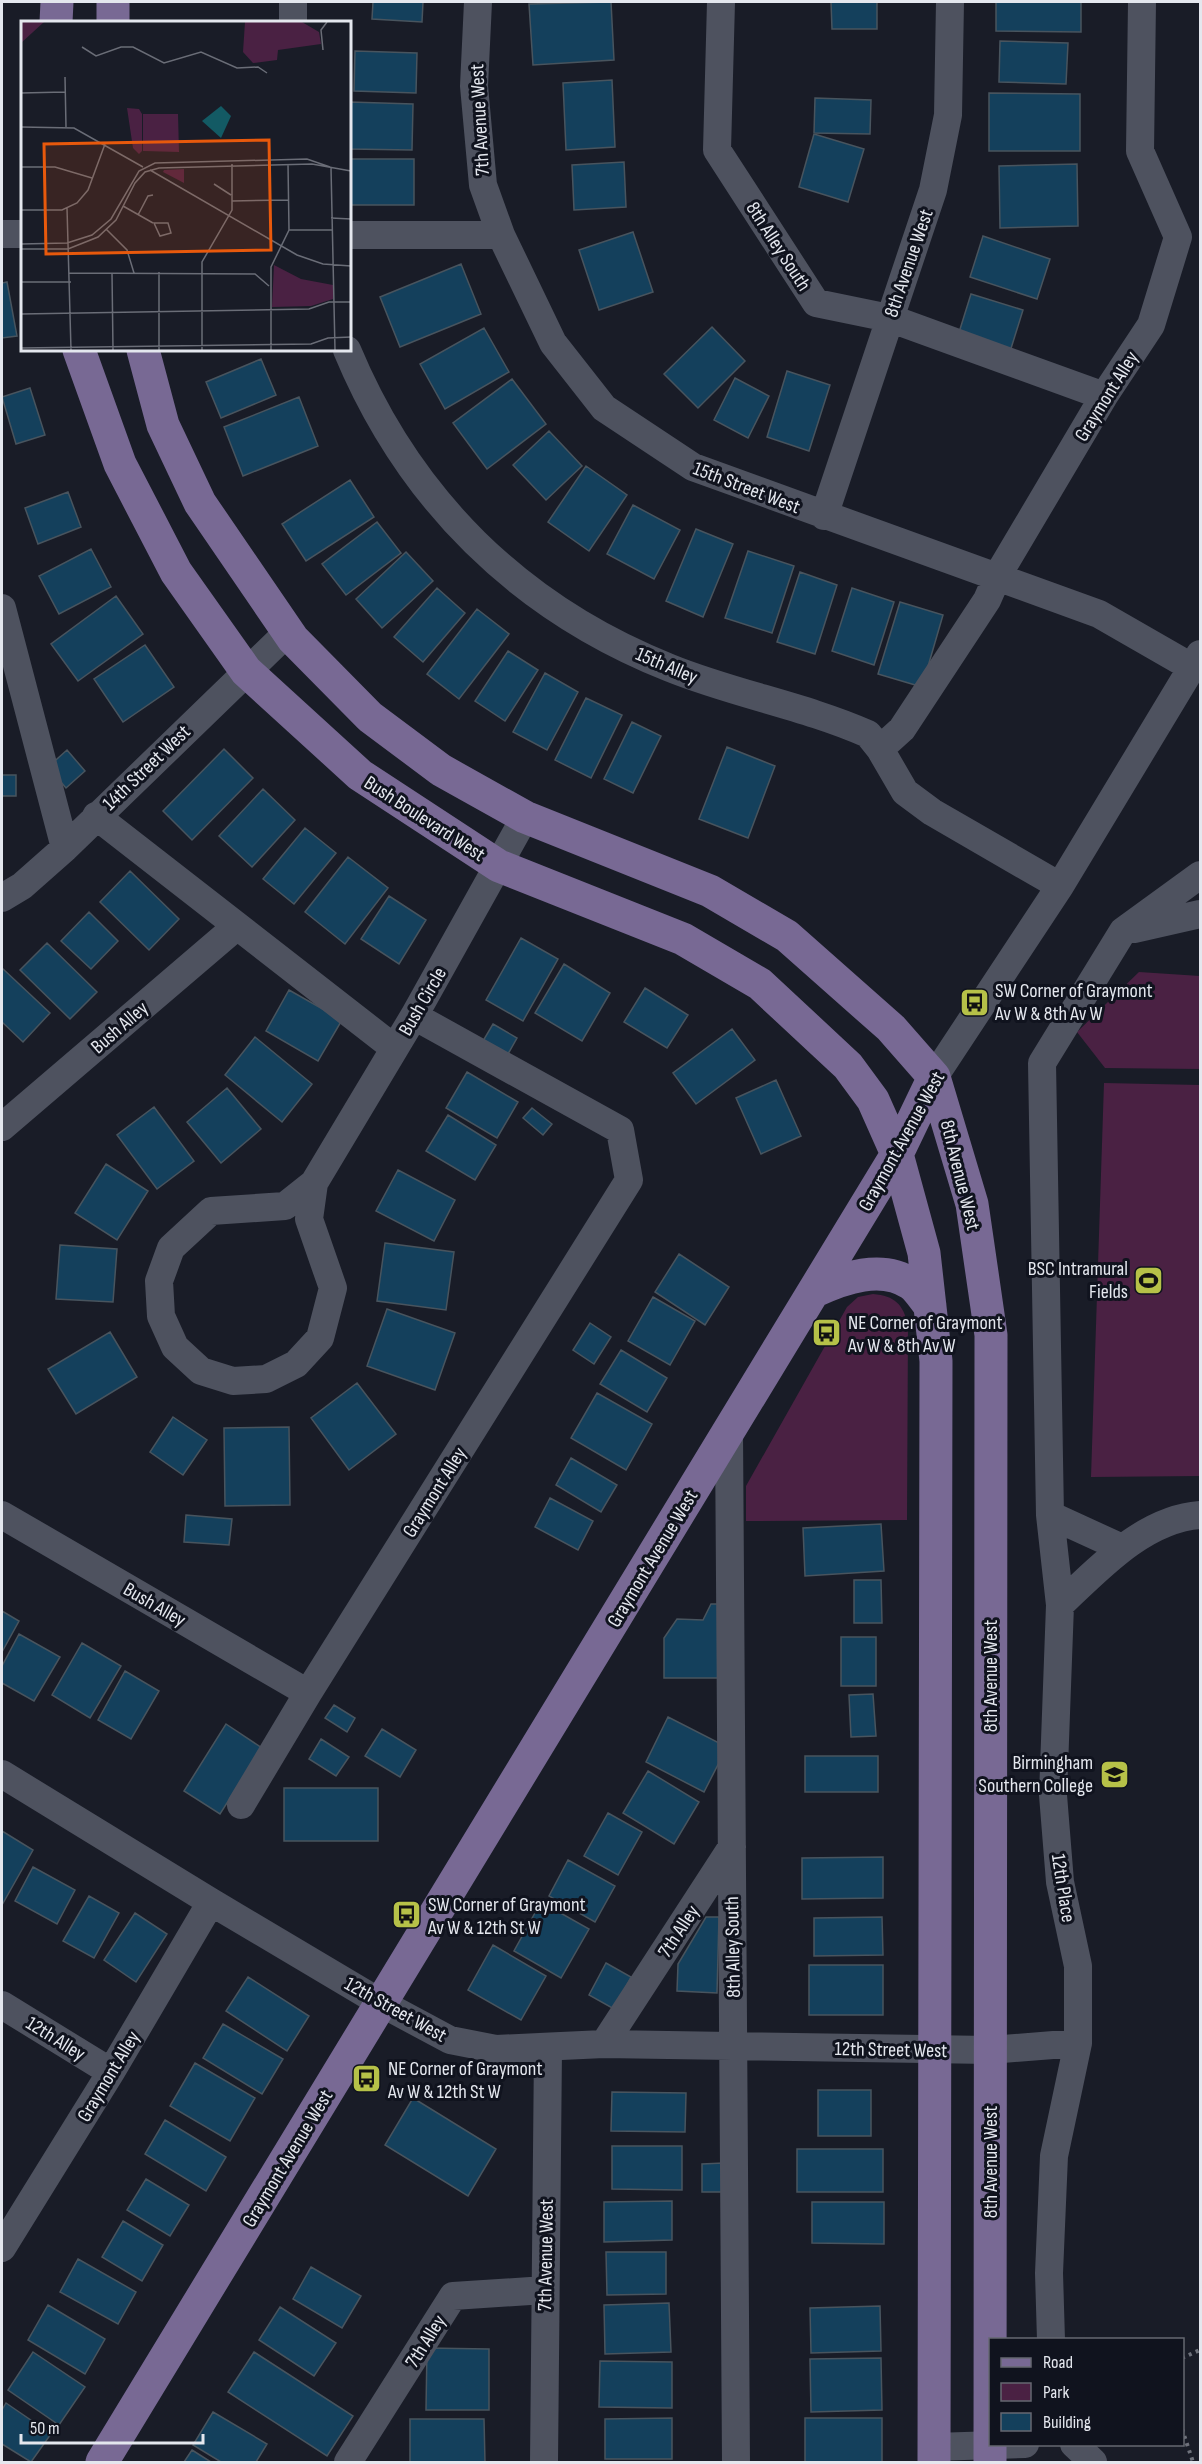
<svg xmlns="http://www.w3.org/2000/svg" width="1202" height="2464" font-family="'Sofia Sans Condensed',sans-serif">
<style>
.green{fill:#4a2143}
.building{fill:#14405c;stroke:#48545e;stroke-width:1.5}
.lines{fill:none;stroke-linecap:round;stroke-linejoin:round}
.path{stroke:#6e717b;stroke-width:4;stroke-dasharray:3 4.5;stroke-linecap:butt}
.minor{stroke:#4e525f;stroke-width:28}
.major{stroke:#786994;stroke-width:33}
.labels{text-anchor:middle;stroke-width:6;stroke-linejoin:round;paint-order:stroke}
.street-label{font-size:20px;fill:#e4e7ee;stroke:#10131e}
.poi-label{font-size:20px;fill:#e4e7ee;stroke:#10131e;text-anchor:start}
.inset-road{fill:none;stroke:#6a6d77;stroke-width:1.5}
.view{fill:#e8590c;fill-opacity:0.15;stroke:#e8590c;stroke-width:3}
.inset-edge{fill:none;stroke:#e4e7ee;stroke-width:3}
</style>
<rect width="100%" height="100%" fill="#191c27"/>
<!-- green -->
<path class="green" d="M1139,972L1200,976V1069L1105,1068L1077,1032Z
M1104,1083L1200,1085V1476L1091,1477Z
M873,1294C895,1296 903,1304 908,1325L907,1520L746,1521V1486L847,1307L858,1297Z"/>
<!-- building -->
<path class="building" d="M373,2H423L422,22L372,19Z
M611,2L614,60L533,65L529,4Z
M831,2H877V29H832Z
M996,2H1081V32L996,31Z
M1000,41L1068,43L1066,84L999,82Z
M355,51L417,53L416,93L354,91Z
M612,80L615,147L566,150L563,83Z
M989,93L1080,94V151H989Z
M815,98L871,100L870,134L814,133Z
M350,102L413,104L412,150L350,149Z
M814,134L864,149L848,202L799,187Z
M350,159H414V205H350Z
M624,162L626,207L574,210L572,165Z
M1077,164L1078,226L1000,228L999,166Z
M633,232L653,292L599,310L579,250Z
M983,236L1050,259L1037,299L970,277Z
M461,264L481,314L400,347L380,297Z
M7,282L17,336L2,338V283Z
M971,294L1023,310L1008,358L956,342Z
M712,327L745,361L698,408L664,374Z
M484,328L509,372L445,409L420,364Z
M261,359L276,395L221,418L206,382Z
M787,371L830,385L809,451L767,437Z
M735,378L769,396L748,438L714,420Z
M512,379L546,424L487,469L453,423Z
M30,388L45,435L16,444L2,397Z
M299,397L318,446L243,476L224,427Z
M549,431L582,466L546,500L513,465Z
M586,466L627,495L589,551L548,522Z
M350,480L374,517L306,561L282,524Z
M68,492L81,527L38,544L25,508Z
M633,505L680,530L654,579L607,554Z
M377,522L401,553L346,595L322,564Z
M696,529L733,544L703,617L666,601Z
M91,549L111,587L59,614L39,576Z
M748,551L794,566L772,633L725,618Z
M406,552L433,581L382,628L356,599Z
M800,572L837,585L815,654L777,642Z
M437,588L465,613L423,662L394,637Z
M852,588L894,602L874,665L832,651Z
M116,596L143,634L78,681L51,644Z
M900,602L943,615L922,687L878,674Z
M477,609L509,634L459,699L427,674Z
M145,645L174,687L123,722L94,679Z
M508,651L538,670L505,721L475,701Z
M545,673L578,692L547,750L513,732Z
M586,698L622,715L591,778L555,760Z
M632,722L661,736L633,793L604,779Z
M727,747L775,766L748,838L699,819Z
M224,749L253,778L192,840L163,811Z
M67,750L85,771L66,788L48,767Z
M2,775H16V796H2Z
M263,789L295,820L252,867L219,836Z
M305,828L336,853L294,904L263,879Z
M348,857L388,888L345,944L305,912Z
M130,871L179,919L149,950L100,902Z
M389,896L426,920L399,964L361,939Z
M89,912L118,941L91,969L61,941Z
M521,938L558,959L523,1021L486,1000Z
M47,943L97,992L70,1019L20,970Z
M564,964L610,993L582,1041L535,1013Z
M2,968L50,1013L23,1042L2,1022Z
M645,988L688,1015L667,1048L624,1022Z
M289,990L342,1020L318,1061L266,1031Z
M493,1024L517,1038L504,1061L480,1046Z
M732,1029L755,1060L696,1104L673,1073Z
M255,1037L312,1084L282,1122L225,1075Z
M467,1072L518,1102L497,1138L446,1108Z
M776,1080L801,1136L761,1154L736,1098Z
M227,1088L261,1129L221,1163L187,1122Z
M154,1107L194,1161L157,1189L117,1135Z
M532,1108L552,1124L543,1135L523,1118Z
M448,1115L496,1145L475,1180L426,1151Z
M106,1164L148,1191L117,1240L75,1213Z
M398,1170L455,1200L434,1241L376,1211Z
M385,1243L454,1252L446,1310L377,1301Z
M60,1245L117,1249L113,1302L56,1299Z
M679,1254L729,1287L705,1325L655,1292Z
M653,1297L695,1321L670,1365L628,1341Z
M387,1309L455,1333L435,1390L367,1366Z
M590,1323L611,1337L594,1364L573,1350Z
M110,1332L137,1377L76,1414L48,1369Z
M621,1350L667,1378L647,1412L600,1384Z
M357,1383L396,1434L349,1470L311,1418Z
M597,1393L652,1424L626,1470L571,1438Z
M173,1417L207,1440L183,1475L150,1452Z
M289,1427L290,1505L225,1506L224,1428Z
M571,1458L617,1485L601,1512L556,1485Z
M550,1498L593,1521L578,1550L535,1527Z
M186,1515L232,1519L229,1545L184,1542Z
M881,1524L884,1571L805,1576L803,1528Z
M854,1580H881L882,1623H854Z
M711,1604H725L724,1678H664V1638L677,1619L703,1620Z
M2,1611L19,1621L2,1652Z
M19,1634L60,1657L34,1701L2,1683V1666Z
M841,1637H876V1686H841Z
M82,1643L121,1666L90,1718L52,1695Z
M125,1671L159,1691L131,1739L98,1720Z
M873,1694L876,1736L851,1737L849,1695Z
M334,1705L355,1718L347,1732L325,1718Z
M668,1717L727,1747L704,1792L646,1762Z
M226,1724L262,1748L220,1814L184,1791Z
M382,1729L416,1750L400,1777L365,1756Z
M321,1739L349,1757L336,1776L309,1759Z
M805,1756H878V1792H805Z
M648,1771L699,1802L674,1844L623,1813Z
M284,1788H378V1841H284Z
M608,1813L642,1832L618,1875L584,1856Z
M2,1831L33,1850L2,1905Z
M883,1857V1898L802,1899V1858Z
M568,1860L615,1886L595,1922L549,1896Z
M33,1867L75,1890L57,1924L15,1901Z
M89,1896L119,1913L94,1958L63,1941Z
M541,1902L589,1929L561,1978L514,1951Z
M135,1913L167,1934L136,1982L104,1960Z
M706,1917H719L717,1993L677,1991L678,1964Z
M882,1917L883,1955L814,1956V1918Z
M493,1945L546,1976L521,2020L468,1990Z
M606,1963L631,1977L614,2009L589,1995Z
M809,1965H883V2015H809Z
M248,1977L309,2016L287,2051L226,2011Z
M223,2024L283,2059L262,2094L203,2058Z
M195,2063L255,2098L230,2141L170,2106Z
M818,2090H871V2136H818Z
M612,2092L686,2093L685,2132L611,2131Z
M413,2098L496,2149L468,2196L385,2145Z
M165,2120L226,2157L206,2191L145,2154Z
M612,2146H682V2190L612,2189Z
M797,2149H883V2192H797Z
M723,2163V2192H702V2164Z
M146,2179L189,2205L170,2236L127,2210Z
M672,2201V2240L604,2242V2202Z
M812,2202H884V2244L812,2243Z
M123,2221L163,2245L142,2281L102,2257Z
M606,2252H666V2294L607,2295Z
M78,2259L136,2292L118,2324L60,2292Z
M311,2267L361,2296L342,2328L293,2299Z
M669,2303L671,2352L605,2354L604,2305Z
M48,2305L105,2339L85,2374L28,2340Z
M880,2306L881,2351L811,2353L810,2308Z
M280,2307L336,2343L314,2376L259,2340Z
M427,2348L489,2349V2410H426Z
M33,2352L85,2387L59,2425L8,2390Z
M254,2352L353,2416L327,2456L228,2392Z
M881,2358L882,2410L811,2412L810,2359Z
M600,2361L672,2362V2408L599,2407Z
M6,2403L51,2434L31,2462L2,2444V2410Z
M213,2412L267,2444L256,2462H221L193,2445Z
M672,2418V2459H605V2419Z
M805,2418H882V2462H805Z
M410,2419H484L485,2462H410Z
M192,2450L211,2462H184Z"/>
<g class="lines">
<!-- path -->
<path class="path" d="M1182,2358L1200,2350
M1182,2429L1193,2462"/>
<!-- minor -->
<path class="minor" d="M478,2L474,86L483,185L501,235L553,343L604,408L693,467L1099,614L1193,668
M721,2L717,150L816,303L889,318L1104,396
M293,22V2
M2,234H22
M350,235H501
M347,350C409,499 519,608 670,668C734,694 805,706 868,734L880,749L905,792L932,812L1060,886
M824,516L933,190L948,115L950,2
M2,608L65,848
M880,749L902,729L987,600L998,575L1104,396L1151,325L1178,237L1140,151L1142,2
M96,816L394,1048
M2,898L22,886L65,848L288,632
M1134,929L1200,914
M934,1077L1060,886L1200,654
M2,1127L237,926
M314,1183L309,1219L333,1288L320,1338L296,1364L266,1379L233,1381L201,1371L175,1347L161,1316L159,1281L171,1248L211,1211L285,1206Z
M314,1183L414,1016L525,817
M729,1432L736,2462
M2,1515L308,1693
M1050,1515L1060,1605
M1122,1548L1050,1515L1042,1063L1123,931L1200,875
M2,1774L211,1902L381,2003L450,2040L496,2049L604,2044L990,2050L1078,2043
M241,1805L308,1693L629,1180L620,1130L414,1016
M2,2005L111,2072
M604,2044L732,1847
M2,2248L111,2072L211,1902
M1051,2340L1049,2273L1054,2156L1078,2043V1966L1060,1882L1053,1795L1060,1605C1099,1568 1144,1519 1200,1515
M1074,2444L1093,2462
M934,2447L1025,2444
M348,2462L453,2296L545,2290
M544,2462L548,2048"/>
<!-- major -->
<path class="major" d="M56,22L57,2
M113,22V2
M79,350L120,464L176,572L246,671L360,775L499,866L683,939L760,984L848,1066L873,1100L897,1154L924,1253L936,1361L934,2462
M143,350L163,425L200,503L293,639L370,717L441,770L525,817L710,891L787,936L891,1028L934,1077L972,1204L991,1335L990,2462
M815,1291C843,1278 882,1264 911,1284C918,1289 924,1299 930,1306
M102,2462L897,1154L934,1077"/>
</g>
<!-- icons -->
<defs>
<symbol id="bus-square" viewBox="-11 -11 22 22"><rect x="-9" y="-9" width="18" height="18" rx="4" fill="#b6c148" stroke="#10131e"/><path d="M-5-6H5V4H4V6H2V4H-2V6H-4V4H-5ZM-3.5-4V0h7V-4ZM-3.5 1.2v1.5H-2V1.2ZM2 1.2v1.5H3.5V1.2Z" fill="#111"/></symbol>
<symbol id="stadium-square" viewBox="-11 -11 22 22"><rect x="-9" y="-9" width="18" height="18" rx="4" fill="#b6c148" stroke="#10131e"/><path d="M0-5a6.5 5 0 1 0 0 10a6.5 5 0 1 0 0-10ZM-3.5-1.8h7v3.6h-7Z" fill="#111"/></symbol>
<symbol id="university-square" viewBox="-11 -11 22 22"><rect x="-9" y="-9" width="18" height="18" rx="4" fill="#b6c148" stroke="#10131e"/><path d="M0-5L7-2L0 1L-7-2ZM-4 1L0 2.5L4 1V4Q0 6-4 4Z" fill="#111"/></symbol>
</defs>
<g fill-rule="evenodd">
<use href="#bus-square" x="958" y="986" width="33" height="33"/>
<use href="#stadium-square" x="1132" y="1264" width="33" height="33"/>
<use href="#bus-square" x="810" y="1316" width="33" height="33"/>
<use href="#university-square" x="1098" y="1758" width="33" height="33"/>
<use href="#bus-square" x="390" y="1898" width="33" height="33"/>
<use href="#bus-square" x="350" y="2062" width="33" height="33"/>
</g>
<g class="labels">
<!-- street labels -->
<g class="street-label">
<text transform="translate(479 120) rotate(-93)" y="7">7th Avenue West</text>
<text transform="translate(779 246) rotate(57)" y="7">8th Alley South</text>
<text transform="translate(908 263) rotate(-71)" y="7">8th Avenue West</text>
<text transform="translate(1106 396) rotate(-58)" y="7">Graymont Alley</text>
<text transform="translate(747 487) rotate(21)" y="7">15th Street West</text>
<text transform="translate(667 665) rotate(23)" y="7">15th Alley</text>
<text transform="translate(146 767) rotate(-44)" y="7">14th Street West</text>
<text transform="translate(425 818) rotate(33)" y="7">Bush Boulevard West</text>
<text transform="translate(422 1001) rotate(-60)" y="7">Bush Circle</text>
<text transform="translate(119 1027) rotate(-41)" y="7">Bush Alley</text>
<text transform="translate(901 1141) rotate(-61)" y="7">Graymont Avenue West</text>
<text transform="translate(961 1175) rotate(76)" y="7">8th Avenue West</text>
<text transform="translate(434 1492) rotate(-58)" y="7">Graymont Alley</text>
<text transform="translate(652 1558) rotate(-59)" y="7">Graymont Avenue West</text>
<text transform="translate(155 1604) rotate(30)" y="7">Bush Alley</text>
<text transform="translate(990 1676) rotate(-90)" y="7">8th Avenue West</text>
<text transform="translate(1064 1888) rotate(81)" y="7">12th Place</text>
<text transform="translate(678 1931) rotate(-57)" y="7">7th Alley</text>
<text transform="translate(732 1947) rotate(-91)" y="7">8th Alley South</text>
<text transform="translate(396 2009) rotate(29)" y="7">12th Street West</text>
<text transform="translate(56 2038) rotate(32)" y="7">12th Alley</text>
<text transform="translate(891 2049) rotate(1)" y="7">12th Street West</text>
<text transform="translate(108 2076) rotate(-59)" y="7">Graymont Alley</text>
<text transform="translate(287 2158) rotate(-59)" y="7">Graymont Avenue West</text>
<text transform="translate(990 2162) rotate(-90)" y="7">8th Avenue West</text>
<text transform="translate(545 2255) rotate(-89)" y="7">7th Avenue West</text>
<text transform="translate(425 2341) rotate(-58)" y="7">7th Alley</text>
</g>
<!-- poi labels -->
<g class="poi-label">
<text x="995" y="997">SW Corner of Graymont<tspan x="995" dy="23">Av W &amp; 8th Av W</tspan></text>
<text x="1128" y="1275" text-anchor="end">BSC Intramural<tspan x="1128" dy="23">Fields</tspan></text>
<text x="848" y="1329">NE Corner of Graymont<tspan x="848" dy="23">Av W &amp; 8th Av W</tspan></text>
<text x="1093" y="1769" text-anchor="end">Birmingham<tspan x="1093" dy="23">Southern College</tspan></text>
<text x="428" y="1911">SW Corner of Graymont<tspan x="428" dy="23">Av W &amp; 12th St W</tspan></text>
<text x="388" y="2075">NE Corner of Graymont<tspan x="388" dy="23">Av W &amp; 12th St W</tspan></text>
</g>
</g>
<!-- overview -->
<g transform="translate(21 21)">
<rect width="330" height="330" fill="#191c27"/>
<path d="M0,1H23L0,22ZM224,1H281L298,11L300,23L257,29L256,39L232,42L222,31ZM106,87L118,88L121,93V130L118,133L112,127ZM122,93H157L158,131L122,130ZM163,148V162L142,151L143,149ZM253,244L280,258L312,264V278L290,285L251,286Z" fill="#4a2143"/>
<path d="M200,85L210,95L200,117L181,100Z" fill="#135a64"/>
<path class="inset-road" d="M61,26L75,35L100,26H112L143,42L180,31L216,47L237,46L246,52M302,29L300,9L306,1M44,56L45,106M0,72L44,71M0,106L53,107L122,146M0,146H34L71,157M310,147L314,329M129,149L276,234L302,243L330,245M193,163L210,174M211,180L267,179M102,185L132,202M46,187L50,329M0,189H41L56,182L67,169L84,123M117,194L127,175L132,174M310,197L330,198M133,202H147L150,212L139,215ZM85,208L106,229L113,252M268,209H312M0,223L46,222L71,214L90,198L118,150L134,142L286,138L309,146M0,228H47L77,216L95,199L114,162L124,151L138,147L291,143L330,150M138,251V329M48,252L234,253L248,265M91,252L92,329M0,261H50M0,293L288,288L308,281H330M0,327L290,323L307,317L330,316M181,329V241L211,189V143M250,329V246L268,209L267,143"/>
<path class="view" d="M248,119L250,229L25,233L23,123Z"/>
<rect width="330" height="330" class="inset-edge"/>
</g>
<!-- border -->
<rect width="1202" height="2464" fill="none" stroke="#e4e7ee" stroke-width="6"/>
<!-- legend -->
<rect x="989" y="2338" width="195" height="108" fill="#10131e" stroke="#656871" stroke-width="1.5"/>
<rect x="1001" y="2358" width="30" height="9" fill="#786994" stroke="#656871" stroke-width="1.5"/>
<text x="1043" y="2368" font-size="18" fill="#e4e7ee">Road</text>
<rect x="1001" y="2383" width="30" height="18" fill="#4a2143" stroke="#656871" stroke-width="1.5"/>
<text x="1043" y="2398" font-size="18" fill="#e4e7ee">Park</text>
<rect x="1001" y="2413" width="30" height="18" fill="#14405c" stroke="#656871" stroke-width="1.5"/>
<text x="1043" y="2428" font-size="18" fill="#e4e7ee">Building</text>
<!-- scale -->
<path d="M21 2434v9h182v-9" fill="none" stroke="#e4e7ee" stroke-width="3"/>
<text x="30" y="2434" font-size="18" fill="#e4e7ee" stroke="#10131e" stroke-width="4.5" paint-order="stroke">50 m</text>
</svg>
